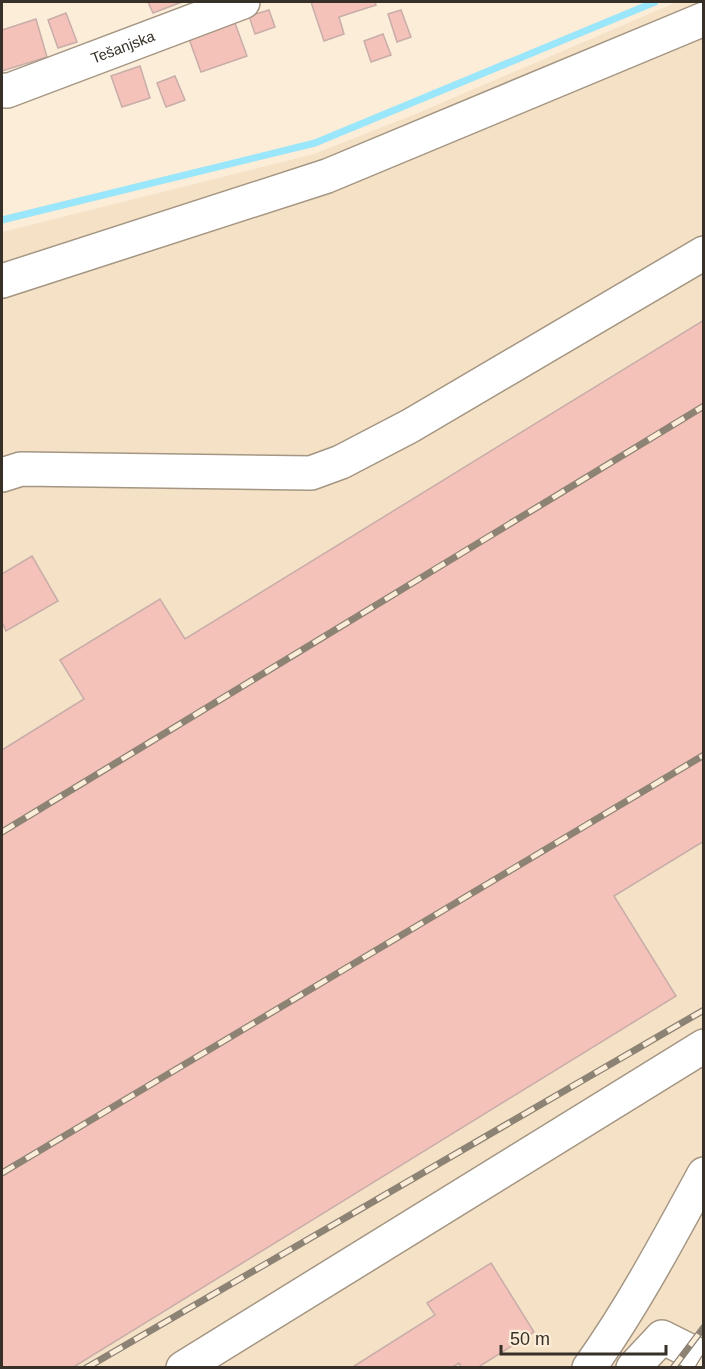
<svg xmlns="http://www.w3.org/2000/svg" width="705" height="1369" font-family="Arial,sans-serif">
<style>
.built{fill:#f5e1c6}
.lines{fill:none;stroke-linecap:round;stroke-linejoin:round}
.stream{stroke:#9ae6fa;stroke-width:7}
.building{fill:#f4c2b9;stroke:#c8ada9;stroke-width:1.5}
.minor-casing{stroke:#a49683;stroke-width:36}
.minor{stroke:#fff;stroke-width:33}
.rail-casing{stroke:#8d8375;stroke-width:7}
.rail{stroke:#fcedd8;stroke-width:4.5;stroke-dasharray:14;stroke-linecap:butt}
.labels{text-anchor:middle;stroke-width:5;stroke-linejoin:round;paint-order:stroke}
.street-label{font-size:15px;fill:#363028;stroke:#fcedd8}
</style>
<rect width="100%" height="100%" fill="#fcedd8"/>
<!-- built -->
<path class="built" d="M677,2H703V1367H2V232L314,154L418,113Z"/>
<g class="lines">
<!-- stream -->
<path class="stream" d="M2,220L315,143L655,2"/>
</g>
<!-- building -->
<path class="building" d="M148,2H182L153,13Z
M311,2H375L376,5L339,17L344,34L324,41Z
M269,10L275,27L255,34L249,16Z
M401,10L411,37L397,42L388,14Z
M66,13L77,42L58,48L48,20Z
M36,19L47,57L2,71V30Z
M235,23L247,56L201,72L189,39Z
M383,34L391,55L371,62L364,41Z
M140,66L150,98L122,107L111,76Z
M175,76L185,100L166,107L157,83Z
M704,320V841L614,896L676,996L72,1368H2V750L84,699L60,660L160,599L185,639Z
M32,556L58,601L6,631L2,622V574Z
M491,1263L534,1332L477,1368H462L459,1363L451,1368H351L435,1315L427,1303Z"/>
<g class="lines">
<defs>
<g id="minor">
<path id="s1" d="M2,90L7,91L243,2"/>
<path d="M2,281L327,176L704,19"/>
<path d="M2,475L21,469L311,473L341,462L410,426L704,253"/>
<path d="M183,1368L704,1046"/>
<path d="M589,1368C633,1306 668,1240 704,1174"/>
<path d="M633,1368L662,1337L704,1358"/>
</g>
</defs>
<!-- minor casing -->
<use href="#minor" class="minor-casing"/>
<!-- minor -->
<use href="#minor" class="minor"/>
<defs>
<path id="rail" d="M2,832L704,406
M2,1173L704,755
M86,1368L704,1010
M673,1368L704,1327
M698,1368L704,1358"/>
</defs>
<!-- rail casing -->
<use href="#rail" class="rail-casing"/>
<!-- rail -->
<use href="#rail" class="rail"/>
</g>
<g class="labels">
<!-- street labels -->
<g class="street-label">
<text dy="5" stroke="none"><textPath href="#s1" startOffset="129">Tešanjska</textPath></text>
</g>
</g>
<!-- border -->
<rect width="705" height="1369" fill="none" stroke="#363028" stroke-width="6"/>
<!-- scale -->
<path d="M501 1345v9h165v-9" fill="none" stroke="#363028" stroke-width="3"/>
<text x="510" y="1345" font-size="18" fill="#363028" stroke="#fcedd8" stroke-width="4.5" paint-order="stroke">50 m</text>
</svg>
